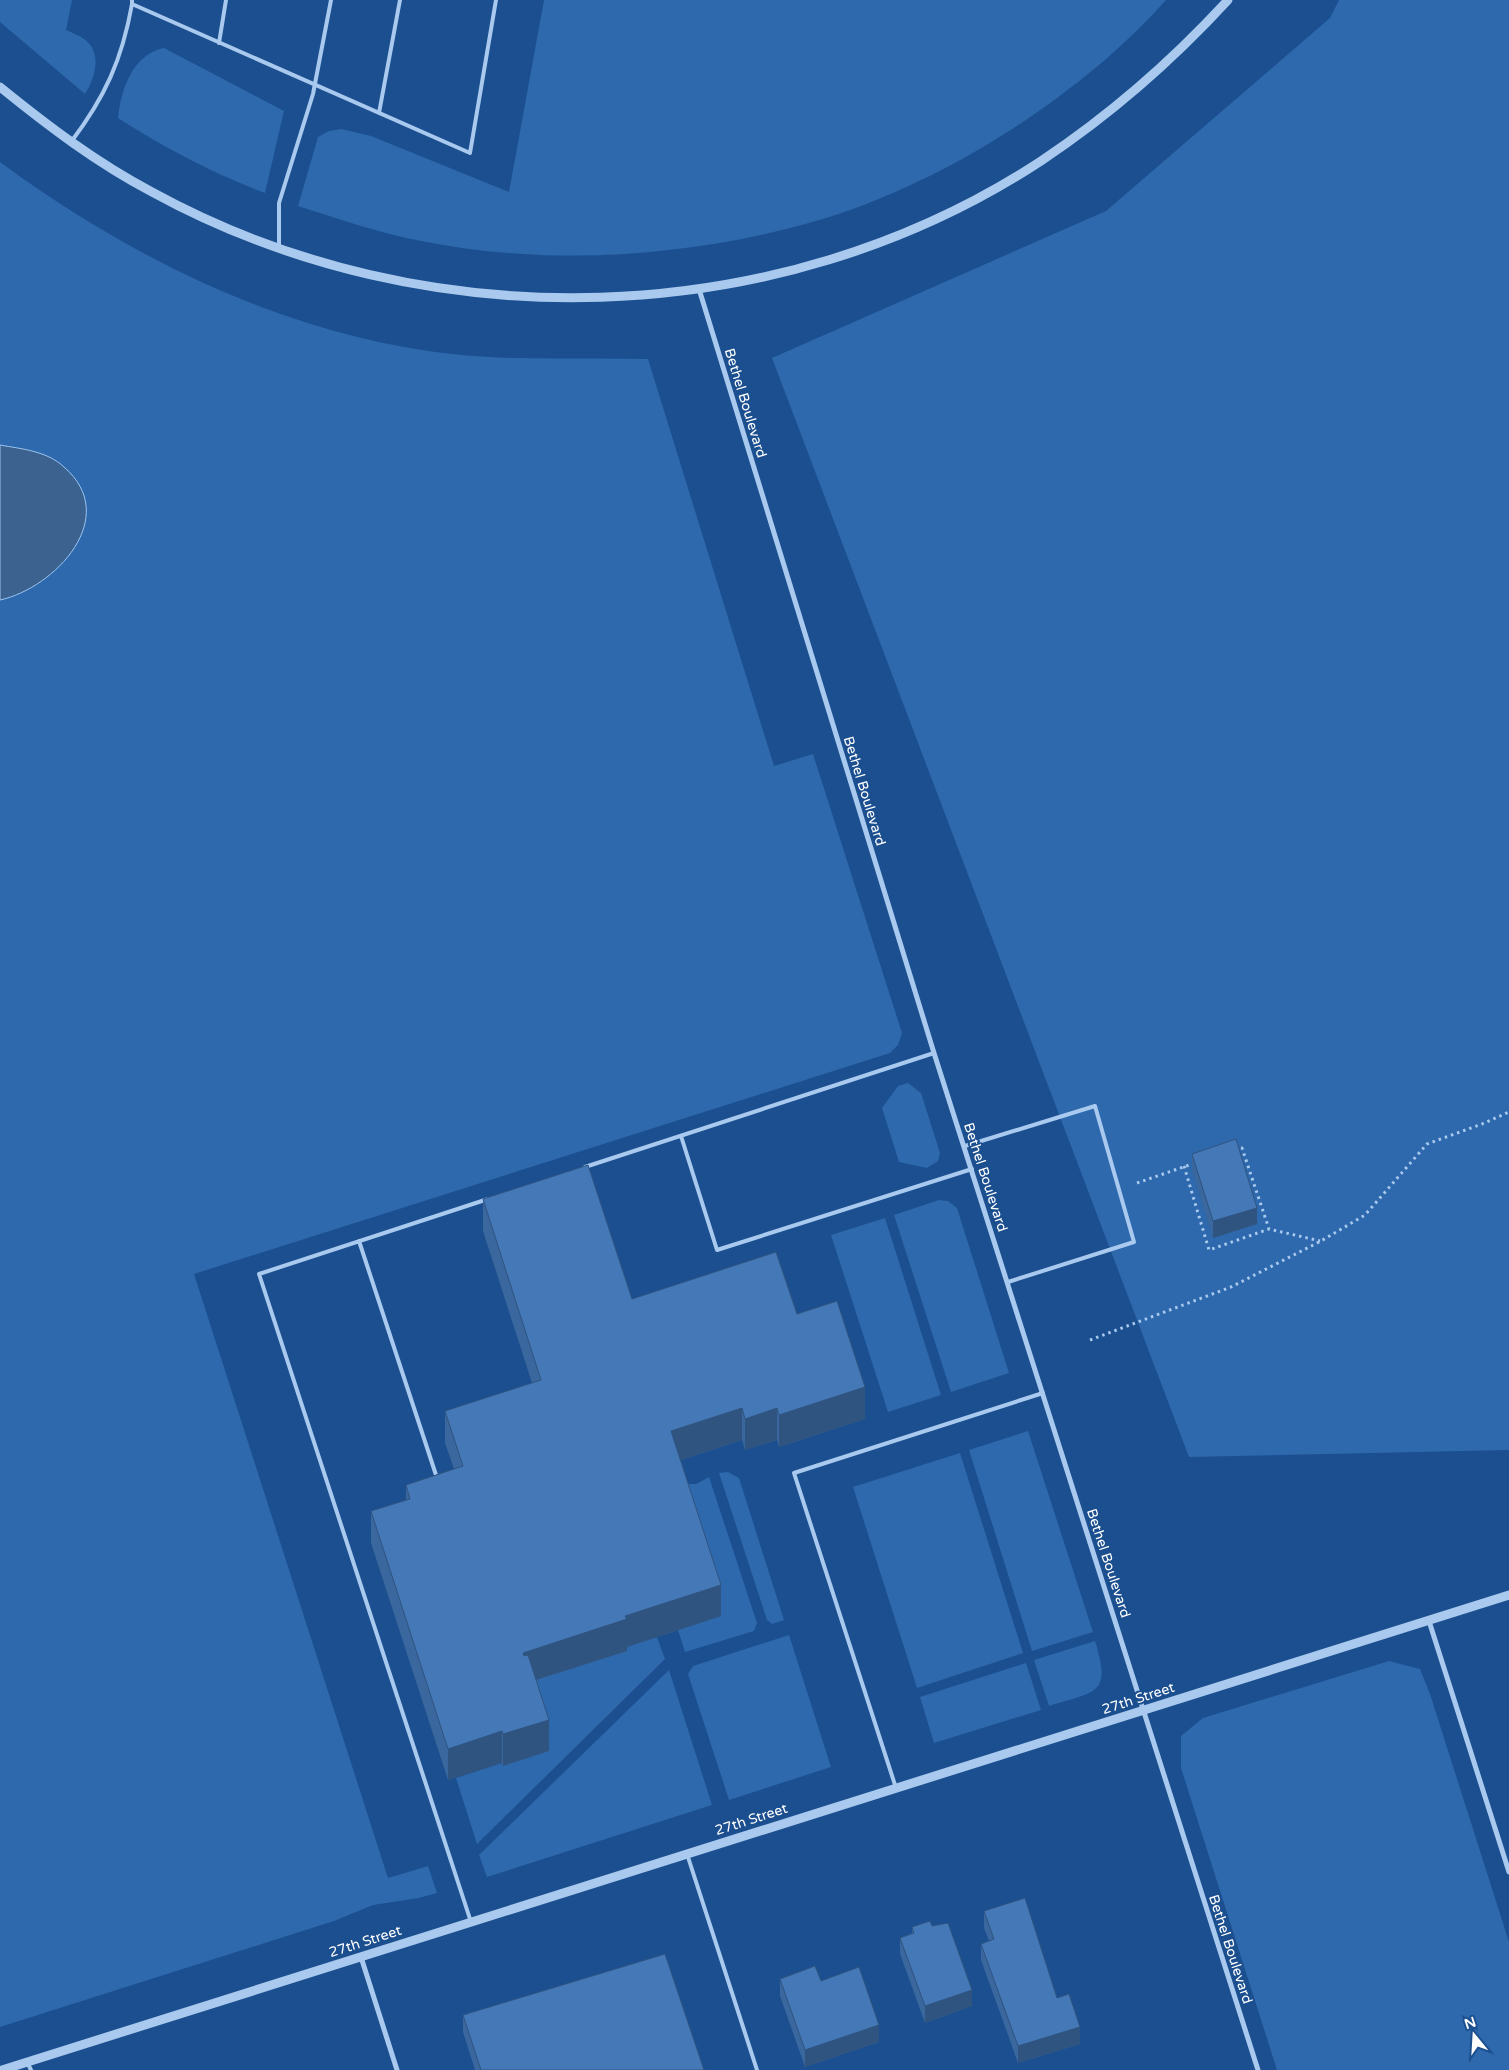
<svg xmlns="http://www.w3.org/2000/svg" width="1509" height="2070" font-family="'Varela Round',sans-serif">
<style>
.green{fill:#2e69ad}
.water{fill:#3c6290;stroke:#9cc4f0}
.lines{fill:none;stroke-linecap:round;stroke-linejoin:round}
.path{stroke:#a9c9ee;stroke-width:3;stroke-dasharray:2.5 4;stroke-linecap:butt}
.service{stroke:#a9c9ee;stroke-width:4}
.minor{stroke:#a9c9ee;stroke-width:5}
.tertiary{stroke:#a9c9ee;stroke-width:9}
.wall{fill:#3a679d}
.shaded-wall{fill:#305480}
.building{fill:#4478b7;stroke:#305480}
.labels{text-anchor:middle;stroke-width:4;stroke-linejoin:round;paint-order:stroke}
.street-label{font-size:14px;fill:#fff;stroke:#1b4f8f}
</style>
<rect width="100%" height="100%" fill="#1b4f8f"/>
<!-- green -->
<path class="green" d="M0,0H72L66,30C72,33 79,35 84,39C103,52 95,78 85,94L0,22Z
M544,0H1166C1080,97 940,185 816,221C691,257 550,267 421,241C379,233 339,219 298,206L318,137L329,131L341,129L371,136L509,192Z
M1339,0H1509V1450L1189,1457L772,358L1106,211L1330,18Z
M164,48L284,111L265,193C212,173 165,148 118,118C121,89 133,54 164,48Z
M0,162C136,262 293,338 462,355C524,361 586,357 648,359L774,766L813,754L902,1033L898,1045L890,1053L194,1274L388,1878L428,1866L437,1893L419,1898L373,1905L334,1921L0,2027Z
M908,1083L921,1093L940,1153L938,1161L927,1168L899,1162L882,1108L898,1086Z
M939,1200L948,1201L957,1208L1009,1373L951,1392L894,1215Z
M885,1218L941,1395L888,1412L831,1235Z
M1028,1431L1093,1632L1032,1651L969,1450Z
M960,1453L1023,1653L917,1688L853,1487Z
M728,1472L739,1478L784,1620L772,1624L767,1620L719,1473Z
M709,1477L757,1623L754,1631L685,1652L678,1630L721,1616L686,1484H696Z
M789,1635L831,1767L729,1800L688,1674L693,1666Z
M657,1637L665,1659L477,1844L456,1778L502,1763L503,1766L523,1684L626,1651L625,1647Z
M1095,1641C1112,1695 1096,1691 1049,1706L1034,1660Z
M1389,1661L1420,1669L1430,1694L1509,1942V2070H1277L1181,1768V1736L1203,1718Z
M1026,1663L1041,1710L934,1743L920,1697Z
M669,1670L712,1805L487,1877L479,1855Z"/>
<!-- water -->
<path class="water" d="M0,445C22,449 47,451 64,467C122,517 55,588 0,600Z"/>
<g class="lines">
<!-- path -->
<path class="path" d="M1235,1150L1242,1148L1269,1229L1320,1241
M1184,1166L1209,1250L1269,1229
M1137,1183L1195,1163
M1090,1340L1231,1287L1321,1241L1365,1215L1427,1144L1482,1124L1509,1112"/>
<!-- service -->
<path class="service" d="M132,0V4L470,153L496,0
M219,43L226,0
M379,113L400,0
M71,142C105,97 122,60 132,4
M279,247V203L313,94L331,0
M681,1136L717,1250L972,1169
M965,1146L1095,1106L1134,1242L1008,1282
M585,1167L934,1053
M359,1241L437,1478
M896,1788L794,1473L1043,1393
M687,1854L757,2070
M471,1922L259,1274L488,1199
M27,2062L31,2070"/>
<!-- minor -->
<path class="minor" d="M699,289L934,1053L1258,2070
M1429,1621L1509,1872
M361,1957L397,2070"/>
<!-- tertiary -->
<path class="tertiary" d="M0,87C48,126 97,163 152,192C426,342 779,333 1041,161C1110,115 1172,61 1228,0
M2,2070L1509,1595"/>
</g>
<!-- wall -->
<path class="wall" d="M1192,1154L1257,1224L1213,1238L1192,1170Z
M483,1199L632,1299L797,1314L865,1419L779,1447L777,1440L745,1450L742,1440L681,1460L721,1616L627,1647V1651L537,1680L549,1751L503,1766L502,1763L448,1780L371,1543V1511L406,1500V1485L454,1469L445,1443V1411L532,1383L483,1231Z
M984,1911L1057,1998L1080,2044L1018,2063L981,1960V1944L989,1941L984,1928Z
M912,1927L972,2006L925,2023L900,1954V1938L912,1933Z
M780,1979L821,1981L879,2042L805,2067L780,1996Z
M463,2015L704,2070H475L463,2032Z"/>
<!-- shaded-wall -->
<path class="shaded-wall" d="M1257,1208V1224L1213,1238V1221Z
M865,1387V1419L779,1447V1415Z
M742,1408V1440L671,1463V1431Z
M777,1408V1440L745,1450V1419Z
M721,1585V1616L627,1647V1651L523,1684V1653L625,1616Z
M549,1720V1751L503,1766V1734Z
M502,1731V1763L448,1780V1749Z
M972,1990V2006L925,2023V2006Z
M879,2025V2042L805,2067V2050Z
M1080,2027V2044L1018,2063V2046Z"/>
<!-- building -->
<path class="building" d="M1236,1139L1257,1208L1213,1221L1192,1154Z
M588,1165L632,1299L776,1252L797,1314L837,1301L865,1387L779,1415L777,1408L745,1419L742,1408L671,1431L721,1585L625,1616L627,1619L523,1653L524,1656L528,1655L549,1720L503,1734L502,1731L448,1749L371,1511L410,1499L406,1485L463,1466L445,1411L541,1380L483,1199Z
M1025,1898L1057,1998L1069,1994L1080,2027L1018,2046L981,1944L994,1939L984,1911Z
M930,1921L932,1926L948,1923L972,1990L925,2006L900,1938L914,1933L912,1927Z
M665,1954L704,2070H481L463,2015Z
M815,1966L821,1981L859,1967L879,2025L805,2050L780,1979Z"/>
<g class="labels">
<!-- street labels -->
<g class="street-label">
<text transform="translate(746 403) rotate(73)" y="5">Bethel Boulevard</text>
<text transform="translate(865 791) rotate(73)" y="5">Bethel Boulevard</text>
<text transform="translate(986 1177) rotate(72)" y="5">Bethel Boulevard</text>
<text transform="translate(1109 1563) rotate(72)" y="5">Bethel Boulevard</text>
<text transform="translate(1138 1698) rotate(-18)" y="5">27th Street</text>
<text transform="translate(751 1819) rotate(-18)" y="5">27th Street</text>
<text transform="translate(365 1941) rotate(-18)" y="5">27th Street</text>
<text transform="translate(1231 1949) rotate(72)" y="5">Bethel Boulevard</text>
</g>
</g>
<!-- north arrow -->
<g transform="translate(1474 2035) rotate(342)" stroke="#1b4f8f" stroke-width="4" paint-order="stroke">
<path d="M0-4L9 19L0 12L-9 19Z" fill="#ffffff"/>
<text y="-8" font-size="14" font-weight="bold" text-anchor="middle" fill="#ffffff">N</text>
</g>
</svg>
